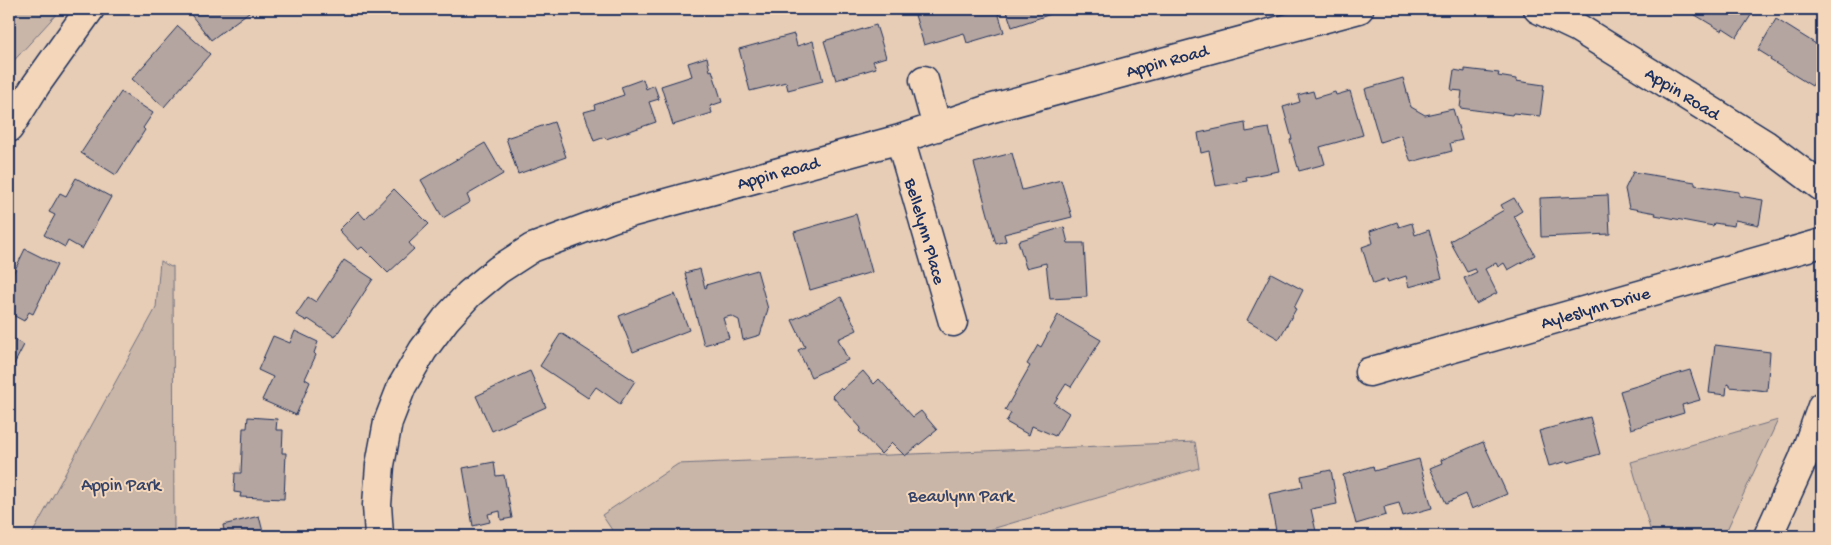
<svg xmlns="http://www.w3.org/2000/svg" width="1831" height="545" font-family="'Gochi Hand',sans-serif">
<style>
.green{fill:#c9b6a8;stroke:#727283}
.building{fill:#b5a5a0;stroke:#1b2f5e}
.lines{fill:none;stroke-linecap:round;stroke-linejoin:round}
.minor-casing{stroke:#1b2f5e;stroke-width:31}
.minor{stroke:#f4d7ba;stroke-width:28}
.labels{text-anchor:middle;stroke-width:4;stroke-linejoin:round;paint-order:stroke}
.street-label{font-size:18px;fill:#1b2f5e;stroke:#f4d7ba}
.park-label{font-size:18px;fill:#354369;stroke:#f4d7ba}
</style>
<rect width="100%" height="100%" fill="#e7cdb5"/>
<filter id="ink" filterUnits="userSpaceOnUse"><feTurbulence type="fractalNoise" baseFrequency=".02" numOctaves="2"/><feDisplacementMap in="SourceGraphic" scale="10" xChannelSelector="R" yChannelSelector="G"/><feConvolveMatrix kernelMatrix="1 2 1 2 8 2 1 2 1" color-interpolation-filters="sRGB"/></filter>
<g filter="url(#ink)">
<!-- green -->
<path class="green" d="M9,9H61L9,66Z
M160,261L171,267L173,266L174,536H31L156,308Z
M1778,420L1724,536H1652L1631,462Z
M1195,442L1199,468L968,536H616L602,515L678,464Z"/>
<!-- building -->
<path class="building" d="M191,9H253L211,40L188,11Z
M936,9H997L1004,32L967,43L964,33L924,45L915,15Z
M1006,9H1052L1049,10L1051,14L1012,27Z
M1691,9H1755L1737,37L1723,28L1722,31L1692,13L1694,11Z
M1776,19L1816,44L1822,34V69L1812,86L1770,60L1771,58L1758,50Z
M876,25L886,57L873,61L876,68L836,80L824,41Z
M178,26L210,54L164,107L132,79Z
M794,34L797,46L813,41L823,81L788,90L786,82L750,91L739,49Z
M707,57L710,71L712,70L722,102L710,106L712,113L673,125L661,86L692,76L688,63Z
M1465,69L1499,73L1498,76L1516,79V81L1544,85L1540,116L1513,113L1512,115L1460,108L1462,91L1451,90L1454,70L1465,72Z
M1403,78L1411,107L1425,115L1453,109L1462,140L1450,143L1452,151L1411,162L1401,135L1380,142L1365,89Z
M643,79L646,89L654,85L659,99L649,102L656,122L606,139L605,137L594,141L584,112L595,109L594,105L624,95L621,87Z
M1313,91L1315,98L1335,92L1336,95L1350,91L1363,135L1320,147L1325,164L1299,171L1290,140L1292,139L1283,107L1300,102L1298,95Z
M121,92L153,113L143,128L145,130L116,175L81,153Z
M554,122L566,157L518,174L506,138Z
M1245,123L1246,132L1269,128L1279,171L1246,177L1247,181L1216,186L1209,151L1201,153L1198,133Z
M485,143L503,174L467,195L470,202L443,218L421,180Z
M1012,153L1022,190L1061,180L1072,217L1004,234L1006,241L996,244L974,163Z
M1633,172L1695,182V185L1739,192V196L1763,200L1759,225L1735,220L1734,226L1714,223L1713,226L1655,215L1656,213L1629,208L1625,189Z
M76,178L111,197L82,249L68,241L65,247L44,235L55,215L49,212L60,193L66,196Z
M394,189L429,224L409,243L414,249L388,273L362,247L358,250L339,230L358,211L365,219Z
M1608,195L1610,234L1541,237L1540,198Z
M1514,198L1522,211L1514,216L1535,255L1508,270L1504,263L1498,267L1496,263L1485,269L1497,293L1476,304L1464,278L1477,272L1475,269L1467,272L1450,241L1504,210L1501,205Z
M856,214L872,272L810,290L794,232Z
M1397,222L1399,227L1412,223L1415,235L1429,230L1442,278L1409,287L1406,276L1388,282L1387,279L1373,284L1362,247L1373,243L1370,231Z
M1064,227L1068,243H1084L1087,297L1050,299L1046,263L1026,268L1018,241Z
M25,249L57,265L33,314L29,312L24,321L9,313V282Z
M344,260L373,279L335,337L308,319L307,321L296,315L308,297L316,302Z
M700,269L705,288L707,287L706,285L757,270L768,309L760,335L743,340L739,320L731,316L723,318L729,338L704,345L685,273Z
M1271,273L1303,290L1294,308L1296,309L1279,339L1247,320Z
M675,294L689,330L633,352L619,316Z
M841,297L857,330L838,339L848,360L811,377L798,350L805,347L792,320Z
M1058,315L1101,340L1071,387L1066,384L1054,403L1069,413L1055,436L1032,426L1029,435L1006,422L1011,413L1005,410L1030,366L1027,364L1038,345L1041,347Z
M295,331L318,342L314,353L316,355L305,379L310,382L296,415L262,400L273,377L258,370L273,336L290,343Z
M561,333L635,381L620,404L596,387L588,398L540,366Z
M9,337L24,345L9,374Z
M1715,345L1770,352L1767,391L1730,387V385L1727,384L1726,395L1709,393Z
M1690,370L1700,400L1682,405L1684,413L1631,429L1620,391Z
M530,371L546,407L492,431L476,396Z
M863,371L874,384L879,379L913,417L921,411L937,430L905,456L892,443L881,454L859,431L861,428L832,396L840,388L842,390Z
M248,417L277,419L276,430H283L282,453H286L284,499L240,497L241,493L234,492L235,473H241L243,428H247Z
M1590,417L1600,454L1568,463V461L1549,466L1539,431Z
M1483,442L1507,494L1472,509L1466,494L1446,503L1430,468L1442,463L1441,460Z
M1419,459L1432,508L1403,516L1399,503L1384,507L1386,515L1356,524L1343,475L1373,466L1374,471Z
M494,462L496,476L504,475L512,518L501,520L500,511L488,514L490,522L473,526L463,468Z
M1331,470L1337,504L1311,509L1317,536H1277L1269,494L1303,487L1301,476Z
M259,516L264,536H225L223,525Z"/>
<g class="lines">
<defs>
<path id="minor" d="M1538,9L1578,28L1766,145L1822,187
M924,80L937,127
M9,128L36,85L90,9
M900,139L953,322
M1369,372L1822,243
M379,536L377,505L380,465L388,422L402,386L423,350L446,319L469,294L498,270L532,248L615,217L900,139L989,109L1359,9
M1768,536L1803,459L1822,406"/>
</defs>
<!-- minor casing -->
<use href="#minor" class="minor-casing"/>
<!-- minor -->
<use href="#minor" class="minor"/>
</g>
</g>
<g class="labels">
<!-- street labels -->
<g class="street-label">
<text transform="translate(1167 60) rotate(-15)" y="6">Appin Road</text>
<text transform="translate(1683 93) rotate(32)" y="6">Appin Road</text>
<text transform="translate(778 172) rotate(-15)" y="6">Appin Road</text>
<text transform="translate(926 231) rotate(74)" y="6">Bellelynn Place</text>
<text transform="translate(1595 307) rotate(-16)" y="6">Ayleslynn Drive</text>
</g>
<!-- park labels -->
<g class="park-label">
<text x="121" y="490">Appin Park</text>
<text x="961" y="501">Beaulynn Park</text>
</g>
</g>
<!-- margin -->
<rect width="1831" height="545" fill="none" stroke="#f4d7ba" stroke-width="30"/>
<rect x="15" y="15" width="1801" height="515" fill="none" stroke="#1b2f5e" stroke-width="2" filter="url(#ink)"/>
</svg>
